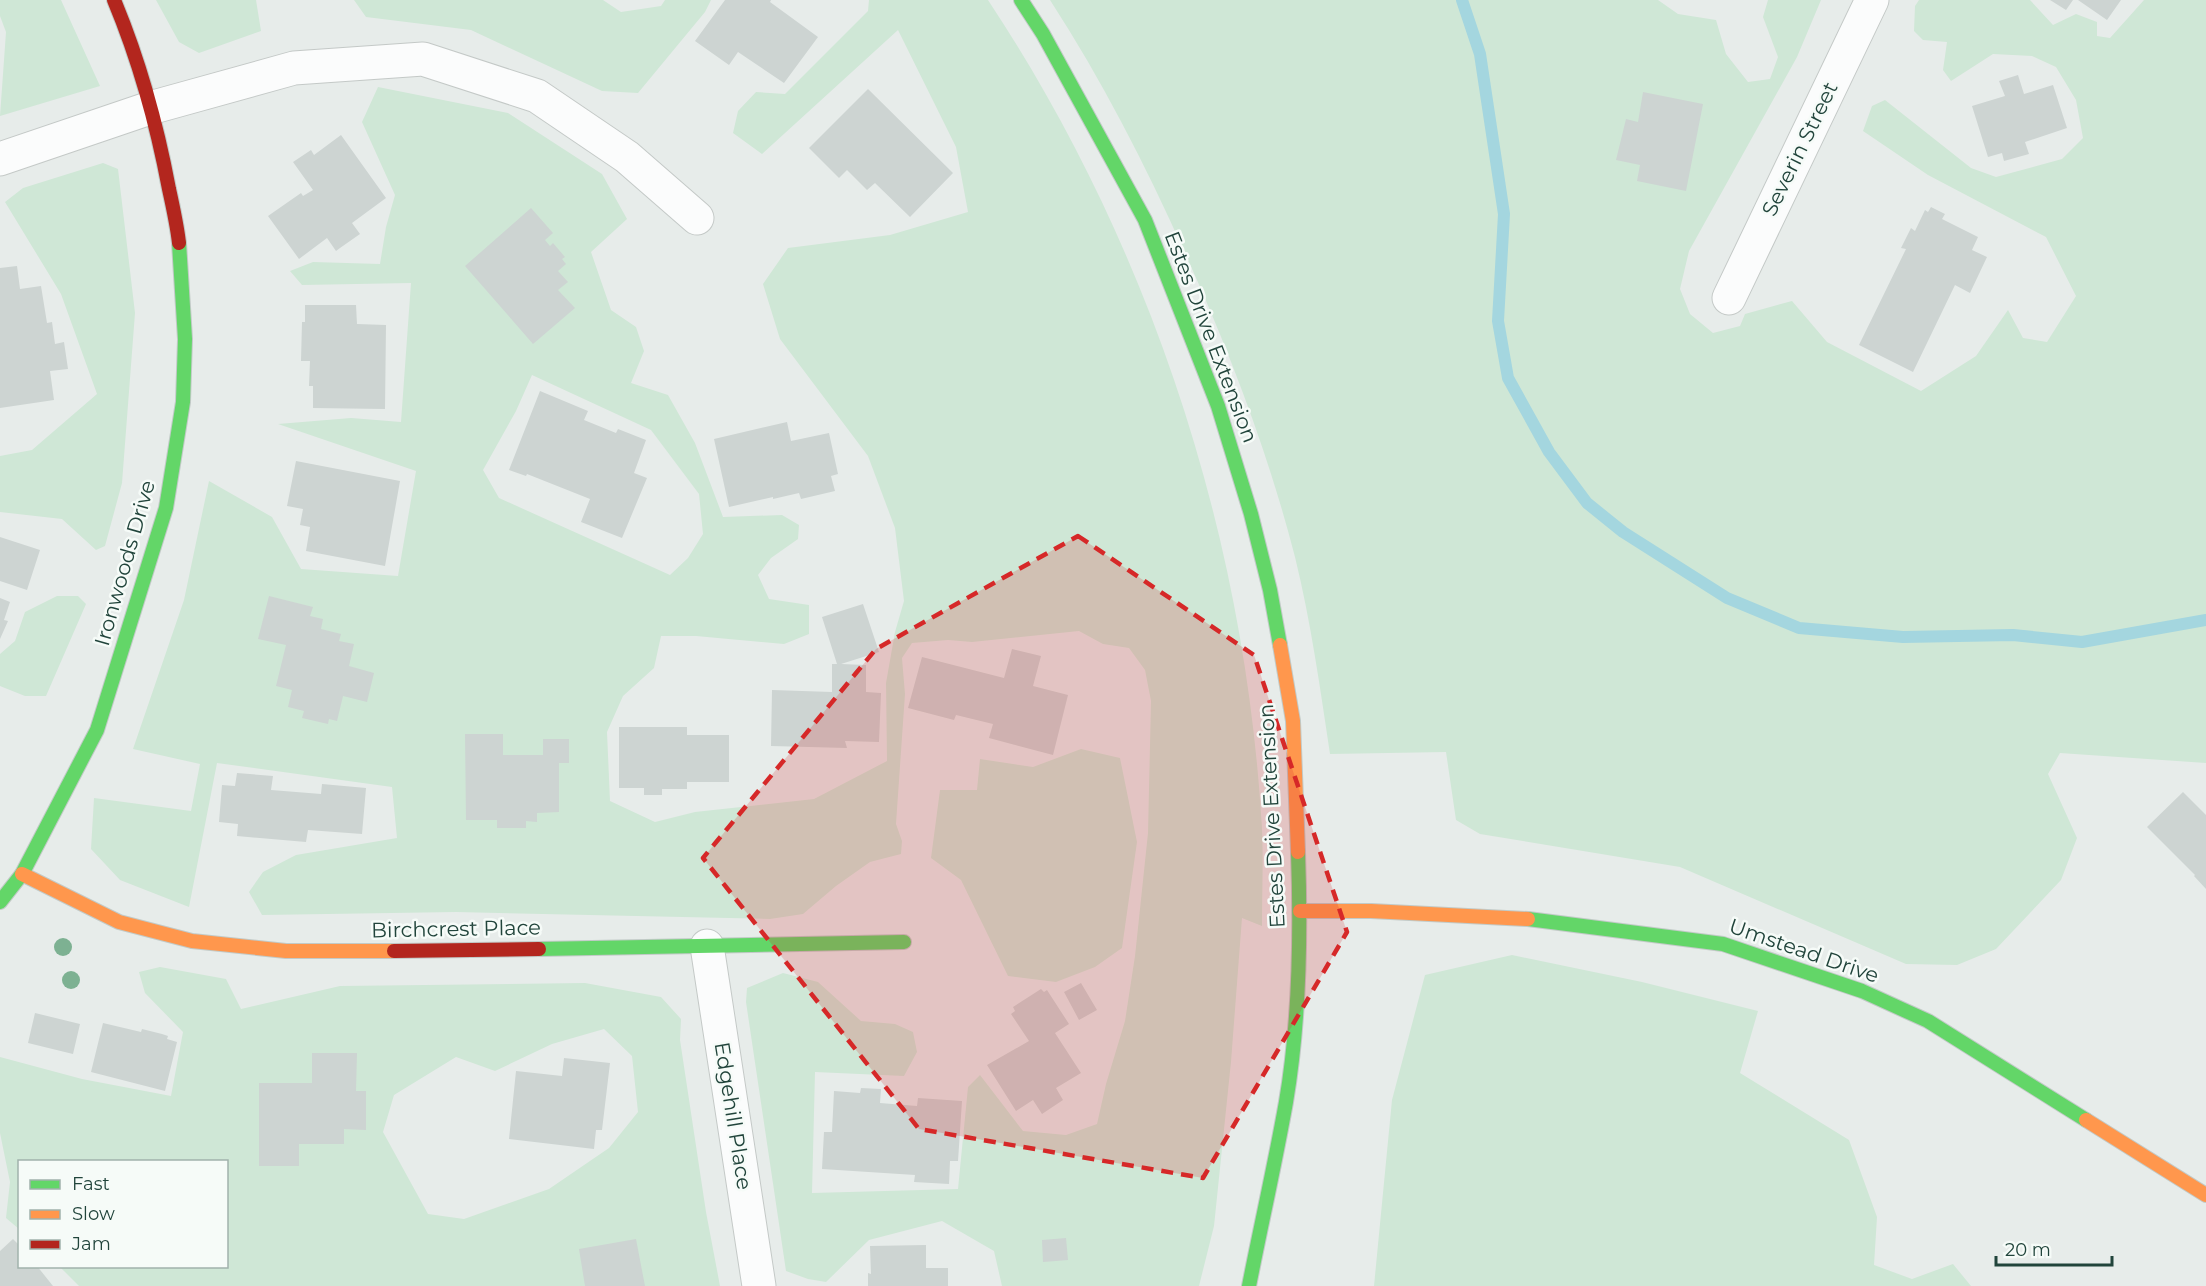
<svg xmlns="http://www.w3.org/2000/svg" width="2206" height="1286" font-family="Montserrat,sans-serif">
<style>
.green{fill:#cfe7d6;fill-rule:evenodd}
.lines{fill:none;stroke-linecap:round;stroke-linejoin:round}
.stream{stroke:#a4d6df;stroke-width:12}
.building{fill:#cdd4d2}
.street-casing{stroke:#c4c9c7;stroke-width:35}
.fast-casing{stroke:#c2cac7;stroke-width:16}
.slow-casing{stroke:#c2cac7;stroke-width:16}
.jam-casing{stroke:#c2cac7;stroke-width:16}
.street{stroke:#fbfcfc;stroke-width:33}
.fast{stroke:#63d668;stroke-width:14}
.slow{stroke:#ff974d;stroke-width:14}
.jam{stroke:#b3261e;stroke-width:14}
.tree{fill:#7db192}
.marked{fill:#d62828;fill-opacity:0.2;stroke:#d62828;stroke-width:4.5;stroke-dasharray:12 8;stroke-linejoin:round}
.labels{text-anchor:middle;stroke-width:5;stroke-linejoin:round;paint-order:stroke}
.street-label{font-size:21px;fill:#21443b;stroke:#f6fbf8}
</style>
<rect width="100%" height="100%" fill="#e7ecea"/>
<!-- green -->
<path class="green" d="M0,0H61L100,86L0,116L6,32L0,16Z
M156,0H256L261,31L199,53L179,42Z
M354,0H603L621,12L661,6L665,0H711L705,12L638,93L602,91L471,30L366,17Z
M869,0H988C1147,240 1242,525 1261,813C1264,850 1262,888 1262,926L1242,918L1231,1062L1214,1226L1199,1286H1002L994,1251L942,1221L869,1240L826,1282L808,1279L786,1271L746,1002L747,988L783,973L818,982L861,1021L895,1024L913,1032L917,1052L904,1076L815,1072L812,1193L958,1189L968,1087L980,1075L1023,1131L1066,1135L1097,1124L1106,1084L1125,1021L1135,956L1148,833L1151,701L1145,670L1129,648L1103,644L1079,631L972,642L948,640L912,643L902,658L905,694L896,824L902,841L901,854L870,862L836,886L803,914L770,919L456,912L262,915L249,892L263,872L296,855L397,838L392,787L217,763L189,907L120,880L91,849L94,798L191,811L200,764L133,749L184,600L209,481L272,517L301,569L398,576L416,471L278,424L351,418L401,422L411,283L302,285L290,271L313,262L380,264L386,227L395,195L362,122L378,87L508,113L602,174L627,219L591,252L611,310L636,327L644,351L631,383L668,395L695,443L723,517L782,515L799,525L798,539L771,558L758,575L769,599L809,605V634L784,644L696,636H661L654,668L623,696L607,732L610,801L655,822L695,812L814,799L887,761L886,683L895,632L904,601L895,528L868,456L780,339L763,284L788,248L890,235L968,212L956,147L898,30L762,154L733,133L738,111L756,92L785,94L868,11ZM532,375L651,430L699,494L703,534L688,558L670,575L499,498L483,470L516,411Z
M1050,0H1658L1678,14L1716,20L1726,54L1748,82L1770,79L1778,57L1763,17L1768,0H1821L1797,57L1689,251L1680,289L1690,314L1713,333L1740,326L1745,314L1792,301L1827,342L1921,391L1976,356L2008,310L2023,338L2047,342L2076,296L2046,237L1928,175L1863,131L1872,106L1885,100L1971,168L1996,177L2062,159L2083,138L2076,100L2056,67L2032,56L1993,54L1951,81L1943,70L1947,42L1923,40L1914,31L1915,6L1919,0H2030L2053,25L2076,14L2097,22V36L2110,38L2144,0H2206V763L2060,753L2048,774L2077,838L2061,880L1996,949L1957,965L1906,964L1680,867L1480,834L1456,820L1446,752L1330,754C1320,688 1311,622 1295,557C1268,452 1229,350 1184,251C1145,164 1102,80 1050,0Z
M103,163L118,169L135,313L122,483L105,546L96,550L62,519L0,512V456L32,450L97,394L61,294L5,202L23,188Z
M57,596H78L86,604L46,696H25L0,686V654L15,641L25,612Z
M1081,749L1120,758L1137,842L1122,948L1095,967L1056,982L1008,976L961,880L931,858L940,790H977L980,759L1033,767Z
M1512,955L1642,982L1758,1011L1740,1073L1849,1140L1877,1217L1874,1265L1912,1279L1953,1264L1971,1286H1374L1392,1100L1425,975Z
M160,967L226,979L241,1009L340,986L585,983L661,997L681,1019L680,1040L706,1212L720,1286H79L60,1267L226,1266V1162H20L19,1229L6,1218L10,1182L0,1133V1057L82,1079L171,1096L183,1032L145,993L139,972ZM604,1029L632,1056L638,1112L609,1148L549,1189L464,1219L428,1214L383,1132L394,1095L456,1057L495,1071L552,1044Z"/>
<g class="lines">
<!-- stream -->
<path class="stream" d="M1462,0L1480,54L1504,214L1498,321L1508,378L1549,452L1587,503L1623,532L1727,598L1799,628L1903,637L2013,635L2082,642L2206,620"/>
</g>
<!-- building -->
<path class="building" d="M725,0H771L770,2L818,37L784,83L738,52L729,65L695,41Z
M2050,0H2073L2066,10Z
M2078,0H2121L2107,20Z
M2018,75L2024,94L2053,85L2067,128L2025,142L2029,154L2004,161L2002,153L1988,157L1972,106L2005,96L1999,81Z
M868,89L953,173L910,217L875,183L867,190L847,170L839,178L809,148Z
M1643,92L1703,104L1686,191L1637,181L1640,165L1616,160L1626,119L1638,122Z
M341,135L386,198L352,223L360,234L340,248L336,251L327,238L299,259L268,216L301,193L303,196L313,190L293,162L311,150L314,155Z
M1931,207L1945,214L1942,219L1978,237L1972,250L1987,257L1970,293L1955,285L1913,372L1859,345L1906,249L1901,248L1911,228L1915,231L1925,210L1928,212Z
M531,208L553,233L545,240L550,246L553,243L565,257L562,259L566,264L558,271L568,282L558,290L575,308L533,344L465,266Z
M17,266L20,289L41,286L47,323L52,322L55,344L64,342L68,369L50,371L54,400L0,408V268Z
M305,305H356L357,324L386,325L385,409L313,408V386H309L310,361H301L302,322H305Z
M540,391L588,411L584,420L616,433L618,429L646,440L634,473L647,478L622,538L581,522L590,499L527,474L526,476L509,470Z
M787,422L791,441L829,433L838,474L831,476L835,491L801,499L799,493L773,499V497L729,507L714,439Z
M296,461L400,481L385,566L306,551L310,527L300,525L303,509L287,506Z
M0,537L40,550L27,590L0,581Z
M269,596L313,607L310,616L323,619L321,629L341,634L339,641L354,644L349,666L374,673L367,702L343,696L337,721L329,719L328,724L302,718L304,711L288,707L292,690L276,686L286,645L258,639Z
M0,598L10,602L4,620L8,621L0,639Z
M863,604L879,652L841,664L866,665V692L881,693L879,742L845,741L847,748L771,746L772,690L832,692V664H837L822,617Z
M1012,649L1041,656L1033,686L1068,695L1053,755L989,738L993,724L956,715L954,720L908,708L922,657L1004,678Z
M619,727H687V735H729V782H687V789H662V795H644V788H619Z
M465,734H503V755H543V739H569V763H559V812L537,813V822L526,821V828H497V820H466Z
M237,773L273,776L271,790L321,794L322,784L366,788L362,834L308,830L306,842L237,836L238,824L219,822L222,785L235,786Z
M2183,792L2206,815V889L2194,876L2195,875L2147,827Z
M1081,983L1097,1010L1079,1020L1064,992Z
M1041,989L1044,992L1047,990L1069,1024L1055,1033L1081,1073L1056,1088L1063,1100L1042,1114L1033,1100L1016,1111L987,1065L1029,1041L1011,1014L1015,1011L1013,1007Z
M35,1013L80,1024L73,1054L28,1043Z
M103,1023L141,1032L142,1029L162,1034L168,1036L167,1039L177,1042L165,1091L91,1072Z
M312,1053H357L356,1091H366V1130L344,1129V1144H299V1166H259V1083H312Z
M564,1058L610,1063L602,1130H596L594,1149L509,1139L516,1071L562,1076Z
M861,1088L881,1089L880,1103L917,1106L918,1098L962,1101L958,1161H950L949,1184L914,1182L915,1175L822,1169L824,1132H832L834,1091L860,1093Z
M1066,1238L1068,1260L1043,1262L1042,1240Z
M13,1239L20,1246V1266H37L53,1286H0V1251Z
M636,1239L645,1286H585L579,1249Z
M926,1245V1268H948V1286H868V1273L871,1274L870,1246Z"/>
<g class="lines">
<defs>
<path id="street" d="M0,159L150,108L294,68L423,59L537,96L627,157L697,218
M1729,298L1872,0
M707,946L759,1286"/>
<path id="fast" d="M1021,0L1043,34L1145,220L1218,406L1251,514L1270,590L1280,645
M0,902L22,874L97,730L166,508L183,402L185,339L179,243
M1528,919L1723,944L1862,991L1928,1021L2086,1120
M539,949L904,942
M1249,1286C1261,1225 1275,1164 1286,1102C1300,1020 1301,935 1298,852"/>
<path id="slow" d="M1280,645L1293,721L1298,852
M22,874L119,922L192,941L286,951H394
M1300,911H1371L1528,919
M2086,1120L2206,1195"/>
<path id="jam" d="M114,0C139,60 157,125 169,189C173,207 177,225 179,243
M394,951L539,949"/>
</defs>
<!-- street casing -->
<use href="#street" class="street-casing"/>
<!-- fast casing -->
<use href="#fast" class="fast-casing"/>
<!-- slow casing -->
<use href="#slow" class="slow-casing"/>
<!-- jam casing -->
<use href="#jam" class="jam-casing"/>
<!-- street -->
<use href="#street" class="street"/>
<!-- fast -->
<use href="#fast" class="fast"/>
<!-- slow -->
<use href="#slow" class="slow"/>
<!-- jam -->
<use href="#jam" class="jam"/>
</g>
<!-- trees -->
<g class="tree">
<circle cx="63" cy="947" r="9"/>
<circle cx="71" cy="980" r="9"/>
</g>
<!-- marked area -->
<path class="marked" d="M1078,536L1254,655L1347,932L1203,1178L919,1129L703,858L876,649Z"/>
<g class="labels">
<!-- street labels -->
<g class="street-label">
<text transform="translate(1800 149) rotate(-64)" y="7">Severin Street</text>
<text transform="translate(1211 337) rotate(69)" y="7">Estes Drive Extension</text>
<text transform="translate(125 563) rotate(-74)" y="7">Ironwoods Drive</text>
<text transform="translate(1272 816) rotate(-93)" y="7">Estes Drive Extension</text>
<text transform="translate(456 929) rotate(-1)" y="7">Birchcrest Place</text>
<text transform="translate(1804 951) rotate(19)" y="7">Umstead Drive</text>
<text transform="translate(733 1116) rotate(81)" y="7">Edgehill Place</text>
</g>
</g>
<!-- legend -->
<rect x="18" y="1160" width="210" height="108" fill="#f6fbf8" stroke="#a1b2ac" stroke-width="1.5"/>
<rect x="30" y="1180" width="30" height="9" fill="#63d668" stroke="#a1b2ac" stroke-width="1.5"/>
<text x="72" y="1190" font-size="18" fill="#21443b">Fast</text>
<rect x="30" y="1210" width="30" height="9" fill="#ff974d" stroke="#a1b2ac" stroke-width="1.5"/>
<text x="72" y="1220" font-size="18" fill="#21443b">Slow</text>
<rect x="30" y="1240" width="30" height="9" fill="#b3261e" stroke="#a1b2ac" stroke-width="1.5"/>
<text x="72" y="1250" font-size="18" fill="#21443b">Jam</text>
<!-- scale -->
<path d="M1996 1256v9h116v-9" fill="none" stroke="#21443b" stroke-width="3"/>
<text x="2005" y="1256" font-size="18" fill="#21443b" stroke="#f6fbf8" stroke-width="4.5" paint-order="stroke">20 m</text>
</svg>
